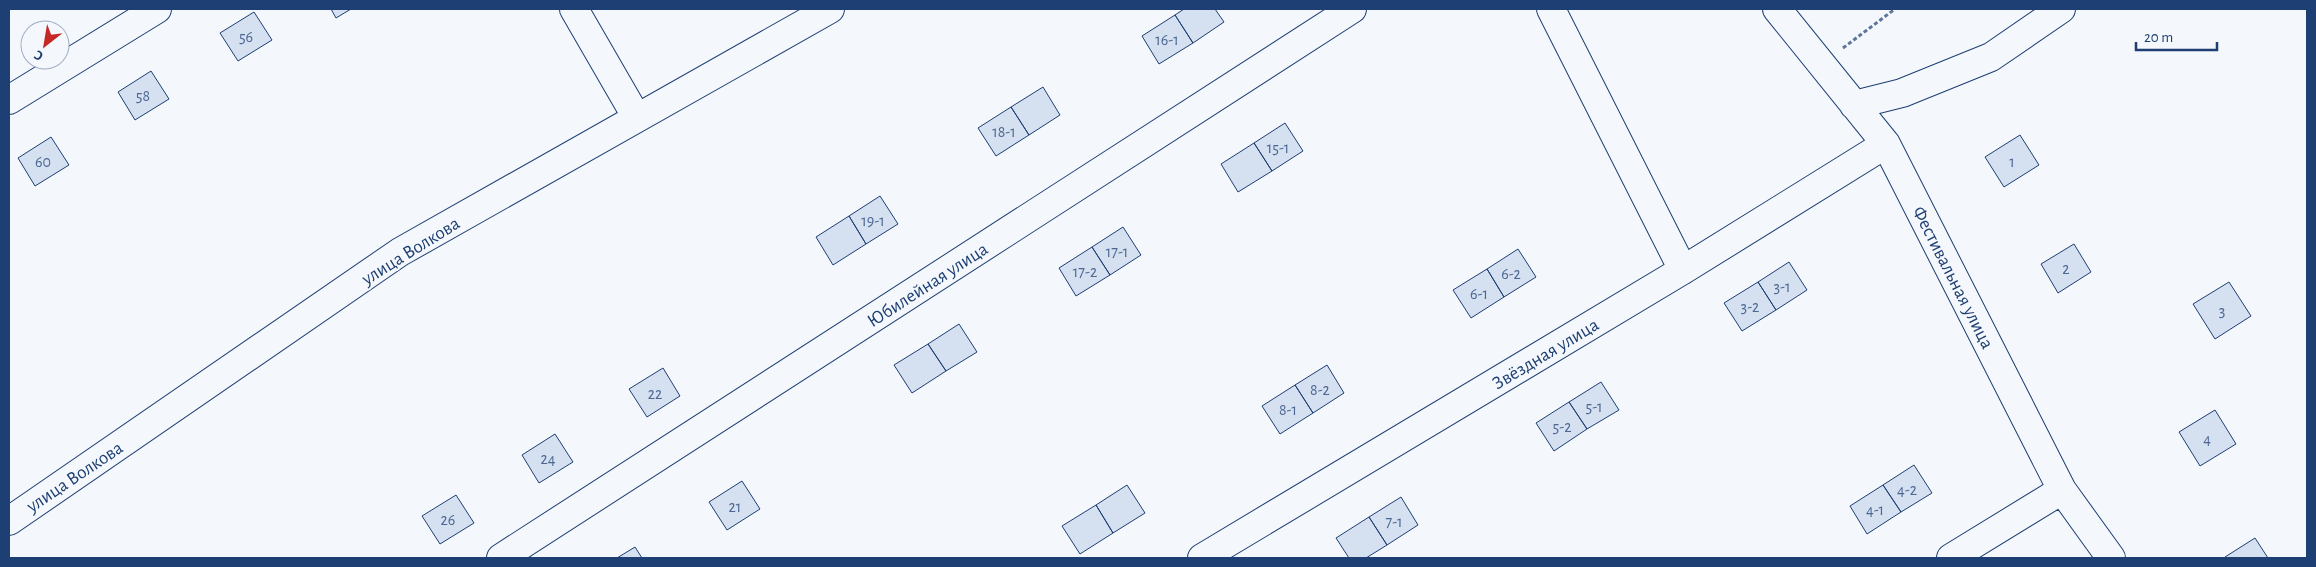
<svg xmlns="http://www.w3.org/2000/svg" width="2316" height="567" font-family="'Alegreya Sans',sans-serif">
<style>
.building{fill:#d5e0f0;stroke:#1d3f73}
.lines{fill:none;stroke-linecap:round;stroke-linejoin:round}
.minor-casing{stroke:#1d3f73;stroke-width:30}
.path{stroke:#5e769c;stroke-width:3;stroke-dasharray:4 2.5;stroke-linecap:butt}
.minor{stroke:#f4f7fb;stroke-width:28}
.labels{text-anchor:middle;stroke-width:4;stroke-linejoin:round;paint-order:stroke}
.number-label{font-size:16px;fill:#4b6792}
.street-label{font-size:19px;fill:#1d3f73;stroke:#f4f7fb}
</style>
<rect width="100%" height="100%" fill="#f4f7fb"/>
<!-- building -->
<path class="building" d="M331,9H351L336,18Z
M1184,9H1215L1224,22L1193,43L1175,15Z
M254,12L272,40L238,61L220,33Z
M1175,15L1193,43L1159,64L1142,36Z
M151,71L169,99L135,120L118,92Z
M1043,87L1060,115L1029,135L1011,107Z
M1011,107L1029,135L996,156L978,128Z
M1285,123L1303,151L1272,171L1254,143Z
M2020,135L2039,165L2004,187L1985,157Z
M51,137L69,165L35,186L18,158Z
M1254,143L1272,171L1238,192L1221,164Z
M880,196L898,224L866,244L849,216Z
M849,216L866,244L833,265L816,237Z
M1123,227L1141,255L1110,275L1092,247Z
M2074,244L2091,272L2058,293L2041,264Z
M1092,247L1110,275L1076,296L1059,268Z
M1518,249L1536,277L1504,297L1487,269Z
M1789,262L1807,290L1776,310L1758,282Z
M1487,269L1504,297L1471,318L1453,290Z
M1758,282L1776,310L1742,331L1724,303Z
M2229,282L2251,316L2215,339L2193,304Z
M959,324L977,352L946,371L928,344Z
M928,344L946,371L912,393L894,365Z
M1327,365L1344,393L1313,413L1295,385Z
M663,368L680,396L647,417L629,389Z
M1601,382L1619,410L1587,429L1569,402Z
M1295,385L1313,413L1280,434L1262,406Z
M1569,402L1587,429L1554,451L1536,423Z
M2215,410L2236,444L2200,466L2179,432Z
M555,434L573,462L539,483L522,455Z
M1914,465L1932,493L1901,512L1883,485Z
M742,481L760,509L727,530L709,502Z
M1127,485L1145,513L1113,533L1096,505Z
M1883,485L1901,512L1867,534L1850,506Z
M456,495L474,523L440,544L422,516Z
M1401,497L1418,525L1387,545L1369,517Z
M1096,505L1113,533L1080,554L1062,526Z
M1369,517L1387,545L1366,558H1349L1336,538Z
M2255,538L2268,558H2226L2225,557Z
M635,547L642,558H617Z"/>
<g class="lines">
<defs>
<path id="minor" d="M574,9L637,118
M1551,9L1683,270
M1777,9L1886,144L2062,490L2111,558
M9,100L157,9
M1854,105L1902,93L1991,57L2061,9
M9,521L400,252L830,9
M501,558L1352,9
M1202,558L1683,270L1886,144
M1951,558L2062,490"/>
</defs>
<!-- minor casing -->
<use href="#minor" class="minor-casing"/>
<!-- path -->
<path class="path" d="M1843,48L1895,9"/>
<!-- minor -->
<use href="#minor" class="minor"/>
</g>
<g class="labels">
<!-- number labels -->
<g class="number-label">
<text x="246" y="42">56</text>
<text x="1167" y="45">16-1</text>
<text x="143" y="101">58</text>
<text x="1004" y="137">18-1</text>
<text x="1278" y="153">15-1</text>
<text x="43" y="167">60</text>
<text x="2012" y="167">1</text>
<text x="873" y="226">19-1</text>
<text x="1117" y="257">17-1</text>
<text x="2066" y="274">2</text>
<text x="1085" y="277">17-2</text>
<text x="1511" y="279">6-2</text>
<text x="1782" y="292">3-1</text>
<text x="1479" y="299">6-1</text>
<text x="1750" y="312">3-2</text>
<text x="2222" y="316">3</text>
<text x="1320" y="395">8-2</text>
<text x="655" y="399">22</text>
<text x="1594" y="412">5-1</text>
<text x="1288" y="415">8-1</text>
<text x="1562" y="432">5-2</text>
<text x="2207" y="444">4</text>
<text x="548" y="464">24</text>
<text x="1907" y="495">4-2</text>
<text x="735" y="512">21</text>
<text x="1875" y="515">4-1</text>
<text x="448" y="525">26</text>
<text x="1394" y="527">7-1</text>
</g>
<!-- street labels -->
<g class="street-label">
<text transform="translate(410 250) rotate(-32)" y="7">улица Волкова</text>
<text transform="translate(1954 277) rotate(63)" y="7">Фестивальная улица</text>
<text transform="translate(927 284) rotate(-33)" y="7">Юбилейная улица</text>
<text transform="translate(1545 353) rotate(-31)" y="7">Звёздная улица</text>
<text transform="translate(74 476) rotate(-34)" y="7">улица Волкова</text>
</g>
</g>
<!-- border -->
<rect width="2316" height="567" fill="none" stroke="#1d3f73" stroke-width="20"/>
<!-- north arrow -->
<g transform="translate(45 45) rotate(211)"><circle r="24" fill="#f4f7fb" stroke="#9eadc5"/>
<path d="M0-4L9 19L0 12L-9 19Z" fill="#c62828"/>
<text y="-8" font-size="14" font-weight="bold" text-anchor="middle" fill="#1d3f73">С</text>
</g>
<!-- scale -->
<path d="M2136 42v8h81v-8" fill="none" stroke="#1d3f73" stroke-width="2.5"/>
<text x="2144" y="42" font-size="15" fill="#1d3f73" stroke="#f4f7fb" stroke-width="4" paint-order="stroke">20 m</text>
</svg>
